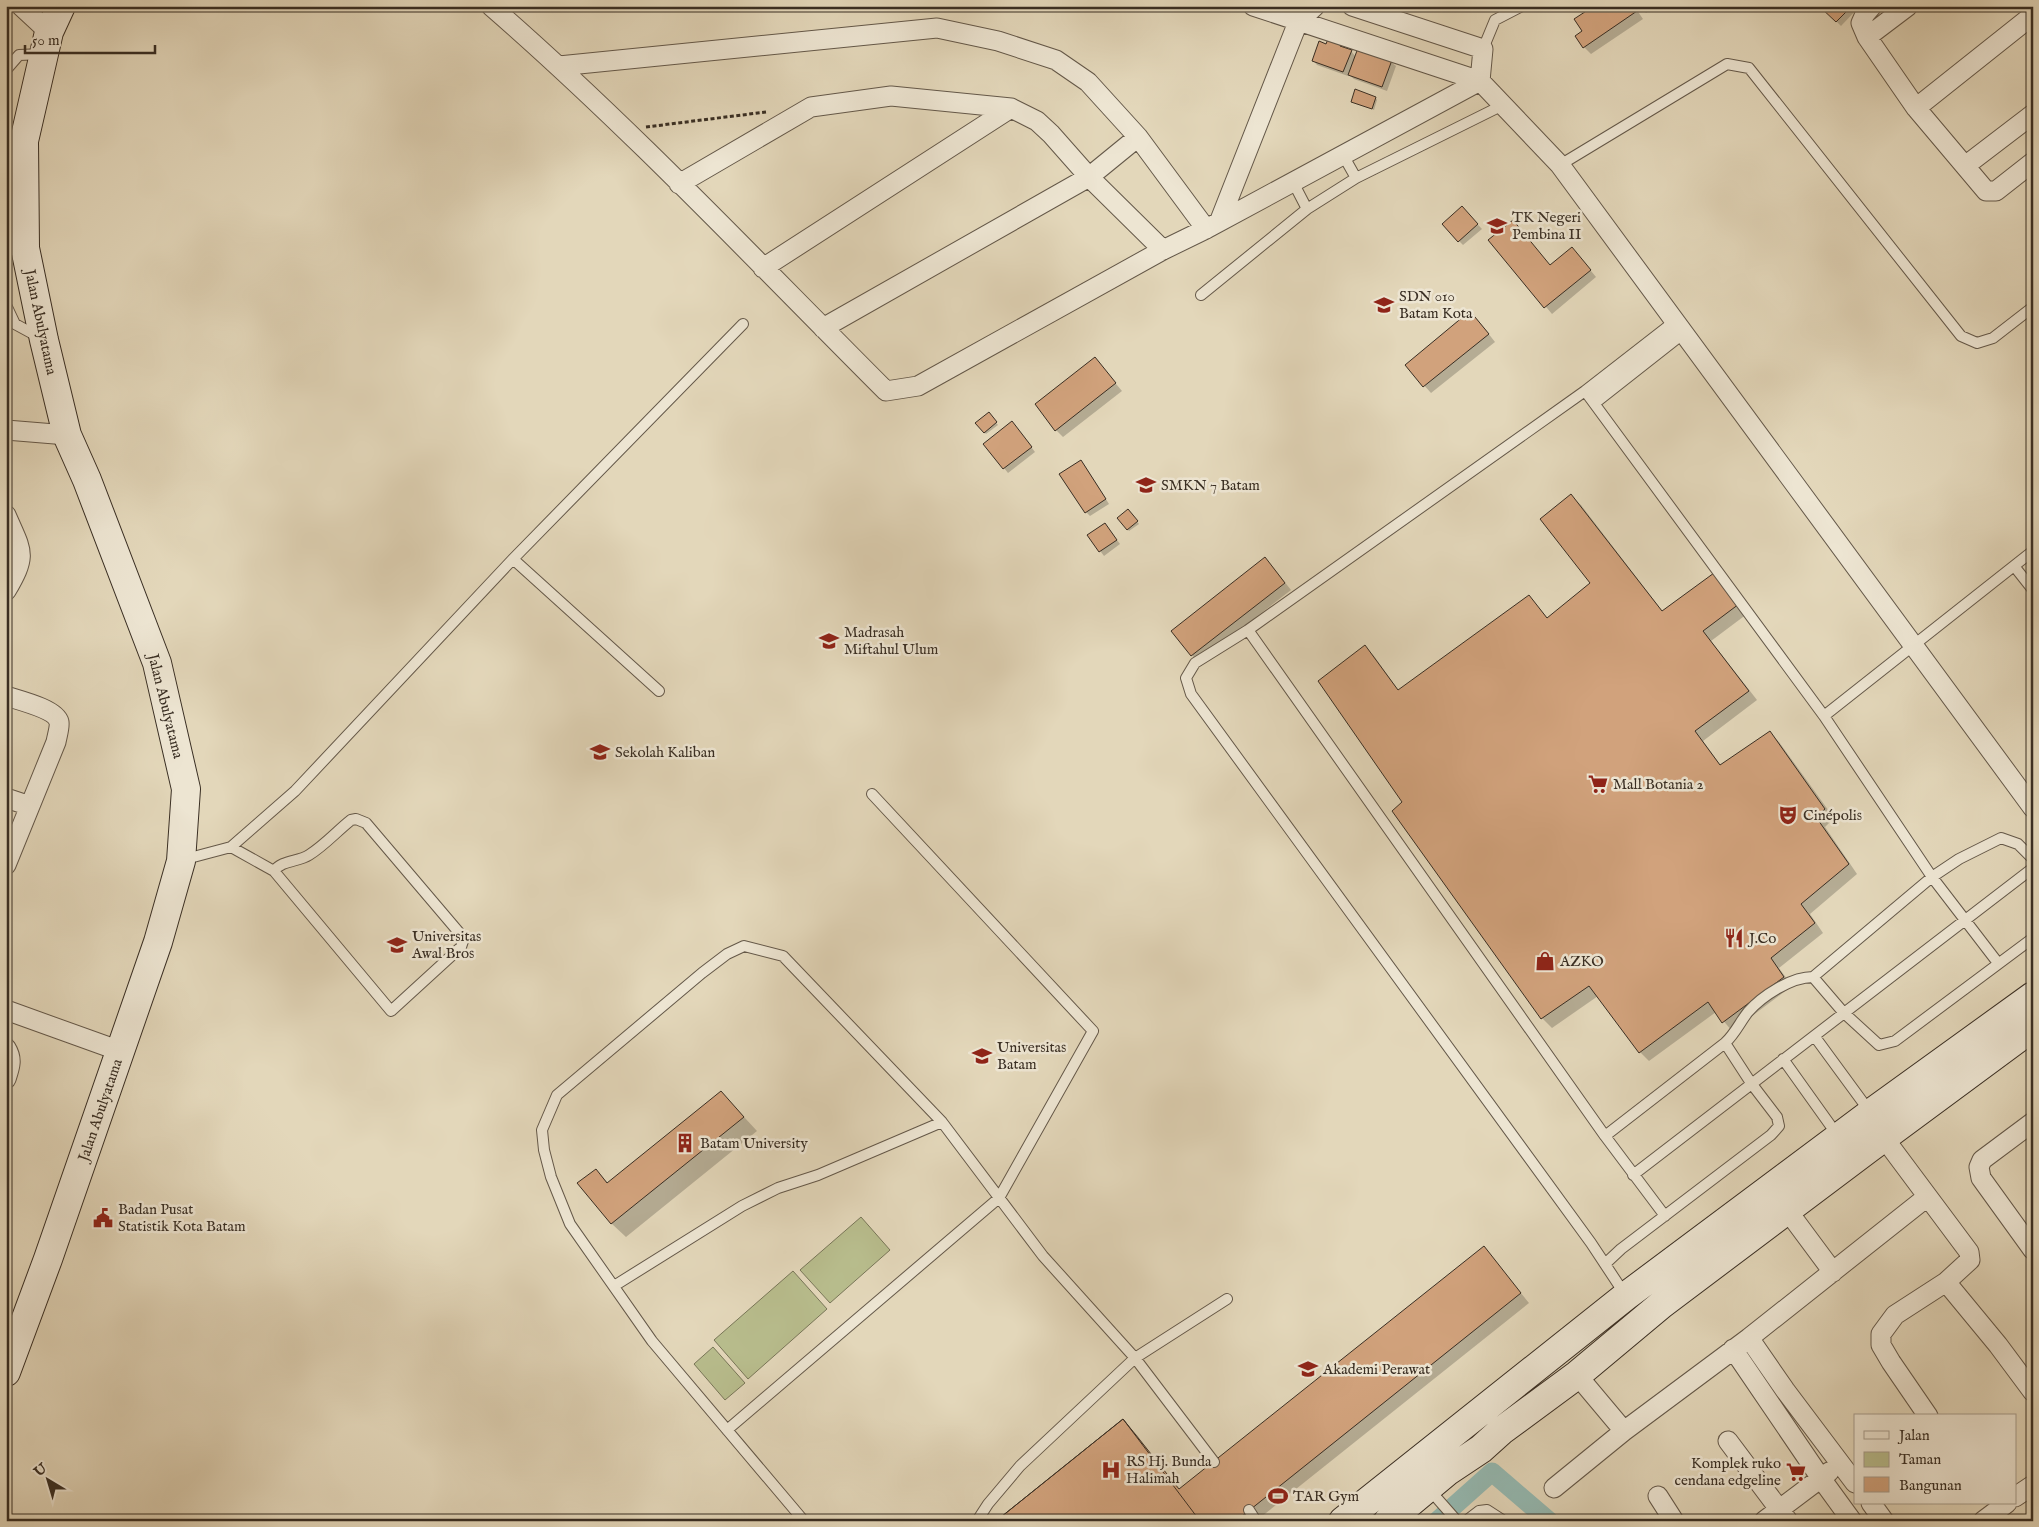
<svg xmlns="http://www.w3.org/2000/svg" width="2039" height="1527" font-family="'IM FELL English',serif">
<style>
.green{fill:#b8bd8d;stroke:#787658}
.shadow{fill:#0003}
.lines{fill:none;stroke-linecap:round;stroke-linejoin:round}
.canal{stroke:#95b9b1;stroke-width:19}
.building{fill:#d1a27c;stroke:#392e23}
.lane-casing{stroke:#645849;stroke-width:12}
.street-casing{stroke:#645849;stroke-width:21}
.secondary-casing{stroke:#392e23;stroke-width:30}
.path{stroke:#392e23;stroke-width:3;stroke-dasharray:4 2.5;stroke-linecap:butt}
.lane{stroke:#ede5d2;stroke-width:10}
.street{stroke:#ede5d2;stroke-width:19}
.secondary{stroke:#ede5d2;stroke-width:28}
.labels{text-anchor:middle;stroke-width:5;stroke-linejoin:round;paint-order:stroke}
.poi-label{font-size:15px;fill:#392e23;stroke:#ede5d2;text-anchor:start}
.street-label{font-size:15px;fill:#392e23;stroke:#ede5d2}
</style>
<rect width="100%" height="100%" fill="#e3d7ba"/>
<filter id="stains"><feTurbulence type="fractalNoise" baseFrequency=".004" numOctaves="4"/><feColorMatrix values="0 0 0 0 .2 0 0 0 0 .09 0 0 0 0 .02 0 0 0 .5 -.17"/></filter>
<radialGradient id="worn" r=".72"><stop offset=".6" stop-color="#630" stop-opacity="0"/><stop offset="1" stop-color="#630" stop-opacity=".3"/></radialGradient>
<!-- green -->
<path class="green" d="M861,1217L890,1250L830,1303L800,1270Z
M793,1271L827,1309L748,1379L714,1340Z
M713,1347L745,1383L725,1400L694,1364Z"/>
<!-- shadow -->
<path class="shadow" d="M1458,6H1469L1461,9Z
M1596,6H1634L1643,19L1591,54L1584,47V32Z
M1640,6H1655L1646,13Z
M1823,6H1860L1841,26L1822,7Z
M1346,44L1345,49L1351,51L1356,57L1391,62L1396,66L1387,91L1354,79L1348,74V76L1317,65L1313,60L1327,45Z
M1376,98L1377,100L1374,110L1352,101Z
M1466,212L1482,229L1463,245L1459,241Z
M1490,240L1550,266L1578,255L1596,277L1552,314Z
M1477,319L1495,342L1431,393L1406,365Z
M1095,359L1122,391L1063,437L1056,430Z
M989,414L998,425L986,434L977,423Z
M1016,427L1035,452L1008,473L1004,468Z
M1085,466L1109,504L1090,516L1086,512Z
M1571,496L1581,505L1663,612L1714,574L1747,614L1711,641L1757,700L1703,741L1721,766L1770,733L1779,742L1834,818L1825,827L1857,874L1810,914L1823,933L1779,968L1792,986L1732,1031L1716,1012L1649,1061L1640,1052L1598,996L1552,1028L1542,1018L1393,812L1404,802L1365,647L1374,656L1399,691L1529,596L1548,619L1591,584Z
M1130,512L1139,524L1129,531L1119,518Z
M1105,524L1120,544L1104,556L1089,536Z
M1272,566L1291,590L1198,662L1192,655Z
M721,1092L757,1131L626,1237L612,1224L579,1184L596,1170L609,1184Z
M1484,1248L1529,1303L1256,1521H998L1123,1421L1137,1435L1179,1491Z"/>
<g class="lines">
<!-- canal -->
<path class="canal" d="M1437,1521L1492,1472L1549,1521"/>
</g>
<!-- building -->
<path class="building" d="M1594,6H1634L1637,11L1583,48L1575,36L1582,31L1574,19Z
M1821,6H1852L1836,22L1820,7Z
M1330,34L1343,39L1340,46L1352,50L1343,72L1312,61L1319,41L1326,44Z
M1358,48L1392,60L1382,87L1348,75Z
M1355,89L1376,97L1372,109L1351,102Z
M1462,206L1478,224L1458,242L1442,224Z
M1513,220L1550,265L1572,247L1591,270L1544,308L1488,240Z
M1470,311L1489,334L1423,387L1405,365Z
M1095,357L1116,383L1055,431L1035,404Z
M989,412L997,422L984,433L975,423Z
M1012,421L1032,447L1003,469L983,444Z
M1081,460L1106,499L1085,513L1059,474Z
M1571,494L1662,611L1714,573L1739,604L1703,631L1749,691L1695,731L1720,765L1770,731L1825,809L1816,817L1849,864L1801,904L1815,923L1771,958L1784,977L1722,1023L1708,1002L1639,1053L1589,986L1541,1019L1392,811L1402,802L1318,681L1365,645L1398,690L1529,595L1547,618L1590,583L1540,519Z
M1128,509L1138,521L1127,530L1117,518Z
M1105,523L1117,540L1099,552L1087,535Z
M1265,557L1285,583L1191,656L1171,631Z
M721,1091L744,1117L611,1224L577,1183L596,1169L607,1183Z
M1484,1246L1521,1293L1236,1521H996L1123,1419L1179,1489Z
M1123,1419L1200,1521H996Z"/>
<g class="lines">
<defs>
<path id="lane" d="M1483,49L1495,20L1522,6
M6,70L19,55L43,54
M1560,165L1727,64L1749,68L1961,336L1977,343L1993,338L2033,307
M1356,178L1503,105
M1293,182L1307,209
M6,240L22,246
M1201,295L1307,209L1356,178L1343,155
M6,305L15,324L39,337
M1585,391L1675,321
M1590,397L1680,327
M1595,403L1684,333
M513,559L659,691
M2014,566L2033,590
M1248,630L1195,663L1186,678L1191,694L1591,1243L1626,1296
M1824,716L2033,551
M231,847L274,871L391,1011L461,947L463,941L462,936L366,823L356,819L351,820C337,831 325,845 309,855C298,862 282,860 274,871
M182,860L231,847L295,791L513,559L743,324
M1813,977L1843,1012L1879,1045L1895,1041L2033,938
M1815,1037L1870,1112
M1783,1059L1838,1136
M1605,1136L1725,1043C1735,1034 1740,1022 1748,1012C1762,996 1791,977 1813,977L1932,877L1959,859L2001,838L2018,844L2033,859
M1633,1175L2033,868
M1665,1216L1605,1136L1248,630L1585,391L1824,716L1932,877L1998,963
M1605,1264L1621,1249L1771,1135L1779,1126L1777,1117L1751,1083L1725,1043
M614,1286L742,1206L778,1188L818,1175L942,1122
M727,1430L999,1198L1093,1031L872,794
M1428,1488L1457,1521
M1249,1510L1256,1521
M804,1521L652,1341L570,1224L551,1177L544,1150L542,1130L557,1095L702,973L727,954L744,946L783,956L942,1122L1043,1256L1135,1358L1214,1462
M977,1521L988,1504L1020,1466L1135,1358L1227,1299
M1466,1521L1479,1511L1487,1510L1504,1521"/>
<path id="street" d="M21,6L49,32
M491,6C630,127 756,261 886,391L918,386L1163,250L1206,229L1480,81
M1253,6L1480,81L1560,165L2033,808
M1352,6L1483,49L1480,81
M1872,6L1865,14L1861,23L1867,37L1916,108L1986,191H1996L2033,162
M1867,37L1908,6
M559,66L937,28L998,41L1056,60L1088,82L1138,137L1206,229
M1916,108L2033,15
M1965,166L2033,114
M679,184L811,107L891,96L1011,108L1037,121L1051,134L1089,177L1163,250
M1220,220L1298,22L1315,6
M763,268L1011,108
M823,328L1089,177L1138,137
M6,430L67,435
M6,515C22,552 28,554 6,591
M6,696C18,700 56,709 59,722C60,727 57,736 56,742L6,865
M6,798L30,806
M6,1010L120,1051
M6,1048C13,1059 10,1067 6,1079
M2033,1122L1982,1160L1979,1167L1981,1178L2033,1250
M1884,1138L1969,1252L1970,1260L1946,1282L1998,1345L2033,1392
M1787,1210L1833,1272
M1749,1338L1785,1390L1855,1483
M1733,1349L1820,1477L1852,1521
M1577,1375L1624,1431
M1928,1416L1891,1362L1881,1345V1334L1895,1315L1946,1282
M1728,1441L1788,1521
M1554,1488L1624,1431L1749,1338L1927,1197
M1658,1496L1674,1521
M2015,1497L2033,1485
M1871,1503L1884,1521
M1764,1521L1829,1472
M1983,1521L2007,1503"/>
<path id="secondary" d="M6,1372L48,1259L158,942L181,861L186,789L157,663L87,480L67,435L44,340L25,248L24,141L49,32L61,6
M1343,1521L1626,1296L1871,1113L2033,996
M1388,1521L1448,1471L1481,1449L1501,1431L1577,1375L1662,1304L1868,1149L2033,1027"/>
</defs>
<!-- lane casing -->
<use href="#lane" class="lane-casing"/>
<!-- street casing -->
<use href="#street" class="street-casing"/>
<!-- secondary casing -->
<use href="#secondary" class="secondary-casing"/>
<!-- path -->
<path class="path" d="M646,127L766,112"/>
<!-- lane -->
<use href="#lane" class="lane"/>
<!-- street -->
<use href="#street" class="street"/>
<!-- secondary -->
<use href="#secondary" class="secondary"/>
</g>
<!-- icons -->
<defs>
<symbol id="school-bare" viewBox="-9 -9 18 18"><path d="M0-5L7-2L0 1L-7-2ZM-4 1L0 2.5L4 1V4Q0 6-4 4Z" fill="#8f2418" stroke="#ede5d2" stroke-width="2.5" paint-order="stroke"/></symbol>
<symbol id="supermarket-bare" viewBox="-9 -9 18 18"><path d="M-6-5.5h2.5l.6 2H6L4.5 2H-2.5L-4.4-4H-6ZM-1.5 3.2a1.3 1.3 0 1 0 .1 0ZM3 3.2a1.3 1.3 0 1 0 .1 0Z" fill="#8f2418" stroke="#ede5d2" stroke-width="2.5" paint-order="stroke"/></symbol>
<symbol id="theatre-bare" viewBox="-9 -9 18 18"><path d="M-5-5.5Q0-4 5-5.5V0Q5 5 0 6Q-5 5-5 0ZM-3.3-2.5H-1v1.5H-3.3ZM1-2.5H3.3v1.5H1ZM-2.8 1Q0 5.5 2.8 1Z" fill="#8f2418" stroke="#ede5d2" stroke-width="2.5" paint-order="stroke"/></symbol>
<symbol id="restaurant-bare" viewBox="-9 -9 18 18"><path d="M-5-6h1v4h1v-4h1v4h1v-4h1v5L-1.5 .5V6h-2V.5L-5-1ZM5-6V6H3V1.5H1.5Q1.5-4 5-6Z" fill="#8f2418" stroke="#ede5d2" stroke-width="2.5" paint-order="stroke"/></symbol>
<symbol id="university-bare" viewBox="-9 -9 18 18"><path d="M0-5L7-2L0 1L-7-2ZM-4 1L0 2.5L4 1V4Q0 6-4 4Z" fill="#8f2418" stroke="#ede5d2" stroke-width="2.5" paint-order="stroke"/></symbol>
<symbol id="shop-bare" viewBox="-9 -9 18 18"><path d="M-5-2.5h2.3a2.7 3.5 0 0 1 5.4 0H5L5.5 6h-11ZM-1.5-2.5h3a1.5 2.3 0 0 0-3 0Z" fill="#8f2418" stroke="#ede5d2" stroke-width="2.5" paint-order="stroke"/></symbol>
<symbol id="building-bare" viewBox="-9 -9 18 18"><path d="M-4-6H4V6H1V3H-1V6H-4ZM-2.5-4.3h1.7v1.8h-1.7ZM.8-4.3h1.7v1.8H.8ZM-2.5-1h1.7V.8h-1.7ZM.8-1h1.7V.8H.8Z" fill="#8f2418" stroke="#ede5d2" stroke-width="2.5" paint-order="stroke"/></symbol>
<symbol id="civic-bare" viewBox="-9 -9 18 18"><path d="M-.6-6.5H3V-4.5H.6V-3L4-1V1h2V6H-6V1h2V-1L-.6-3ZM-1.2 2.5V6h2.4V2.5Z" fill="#8f2418" stroke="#ede5d2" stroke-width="2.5" paint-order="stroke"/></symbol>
<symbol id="hospital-bare" viewBox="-9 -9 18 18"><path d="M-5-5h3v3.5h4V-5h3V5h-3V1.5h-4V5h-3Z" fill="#8f2418" stroke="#ede5d2" stroke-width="2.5" paint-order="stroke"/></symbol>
<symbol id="stadium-bare" viewBox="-9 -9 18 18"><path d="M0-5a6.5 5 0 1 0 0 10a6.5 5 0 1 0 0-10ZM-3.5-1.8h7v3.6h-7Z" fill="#8f2418" stroke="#ede5d2" stroke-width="2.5" paint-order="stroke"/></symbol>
</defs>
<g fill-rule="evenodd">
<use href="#school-bare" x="1483" y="212" width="28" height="28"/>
<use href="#school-bare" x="1370" y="291" width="28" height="28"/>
<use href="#school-bare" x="1132" y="471" width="28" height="28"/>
<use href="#school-bare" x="815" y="627" width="28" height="28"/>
<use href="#school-bare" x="586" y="738" width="28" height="28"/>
<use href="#supermarket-bare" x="1584" y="770" width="28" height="28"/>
<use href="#theatre-bare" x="1774" y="801" width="28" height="28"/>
<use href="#restaurant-bare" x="1720" y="924" width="28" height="28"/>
<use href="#university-bare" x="383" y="931" width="28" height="28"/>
<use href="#shop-bare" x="1531" y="947" width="28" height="28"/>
<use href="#university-bare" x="968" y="1042" width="28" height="28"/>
<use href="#building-bare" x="671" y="1129" width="28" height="28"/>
<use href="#civic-bare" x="89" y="1204" width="28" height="28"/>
<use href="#university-bare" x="1294" y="1355" width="28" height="28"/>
<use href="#hospital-bare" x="1097" y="1456" width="28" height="28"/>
<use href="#supermarket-bare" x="1782" y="1458" width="28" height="28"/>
<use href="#stadium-bare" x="1264" y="1482" width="28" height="28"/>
</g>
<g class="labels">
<!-- poi labels -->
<g class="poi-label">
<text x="1512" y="222">TK Negeri<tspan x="1512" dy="17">Pembina II</tspan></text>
<text x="1399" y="301">SDN 010<tspan x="1399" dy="17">Batam Kota</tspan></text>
<text x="1161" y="490">SMKN 7 Batam</text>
<text x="844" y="637">Madrasah<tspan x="844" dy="17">Miftahul Ulum</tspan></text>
<text x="615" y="757">Sekolah Kaliban</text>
<text x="1613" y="789">Mall Botania 2</text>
<text x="1803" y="820">Cinépolis</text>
<text x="412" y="941">Universitas<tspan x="412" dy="17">Awal Bros</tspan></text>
<text x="1749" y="943">J.Co</text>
<text x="1560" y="966">AZKO</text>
<text x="997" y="1052">Universitas<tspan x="997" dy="17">Batam</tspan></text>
<text x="700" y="1148">Batam University</text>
<text x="118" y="1214">Badan Pusat<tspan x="118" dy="17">Statistik Kota Batam</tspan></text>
<text x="1323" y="1374">Akademi Perawat</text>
<text x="1126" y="1466">RS Hj. Bunda<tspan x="1126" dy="17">Halimah</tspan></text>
<text x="1781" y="1468" text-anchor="end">Komplek ruko<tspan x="1781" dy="17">cendana edgeline</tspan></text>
<text x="1293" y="1501">TAR Gym</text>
</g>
<!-- street labels -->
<g class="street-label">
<text transform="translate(41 322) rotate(78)" y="5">Jalan Abulyatama</text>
<text transform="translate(166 706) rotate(76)" y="5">Jalan Abulyatama</text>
<text transform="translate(100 1110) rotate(-71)" y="5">Jalan Abulyatama</text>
</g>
</g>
<!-- margin -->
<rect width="2039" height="1527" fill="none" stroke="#e3d7ba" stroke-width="25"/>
<rect x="8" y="8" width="2024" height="1512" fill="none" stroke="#392e23" stroke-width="2.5"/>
<rect x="12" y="12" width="2014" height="1502" fill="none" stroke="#392e23"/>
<!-- legend -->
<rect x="1854" y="1414" width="162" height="90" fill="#ede5d2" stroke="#a59c8c"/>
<rect x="1864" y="1431" width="25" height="8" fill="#ede5d2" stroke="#a59c8c"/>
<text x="1899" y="1440" font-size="15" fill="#392e23">Jalan</text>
<rect x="1864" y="1452" width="25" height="15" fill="#b8bd8d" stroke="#a59c8c"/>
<text x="1899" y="1464" font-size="15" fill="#392e23">Taman</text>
<rect x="1864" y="1477" width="25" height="15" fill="#d1a27c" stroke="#a59c8c"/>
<text x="1899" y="1490" font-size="15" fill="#392e23">Bangunan</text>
<!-- north arrow -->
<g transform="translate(48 1480) rotate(322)" stroke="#ede5d2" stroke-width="4" paint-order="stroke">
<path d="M0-4L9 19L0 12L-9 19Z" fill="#392e23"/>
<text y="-8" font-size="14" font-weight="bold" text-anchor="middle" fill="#392e23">U</text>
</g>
<!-- scale -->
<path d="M25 45v8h130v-8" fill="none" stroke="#392e23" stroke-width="2.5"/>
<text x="32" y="45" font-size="15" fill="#392e23" stroke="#ede5d2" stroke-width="4" paint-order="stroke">50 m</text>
<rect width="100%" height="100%" filter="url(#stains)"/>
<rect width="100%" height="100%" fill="url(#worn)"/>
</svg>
